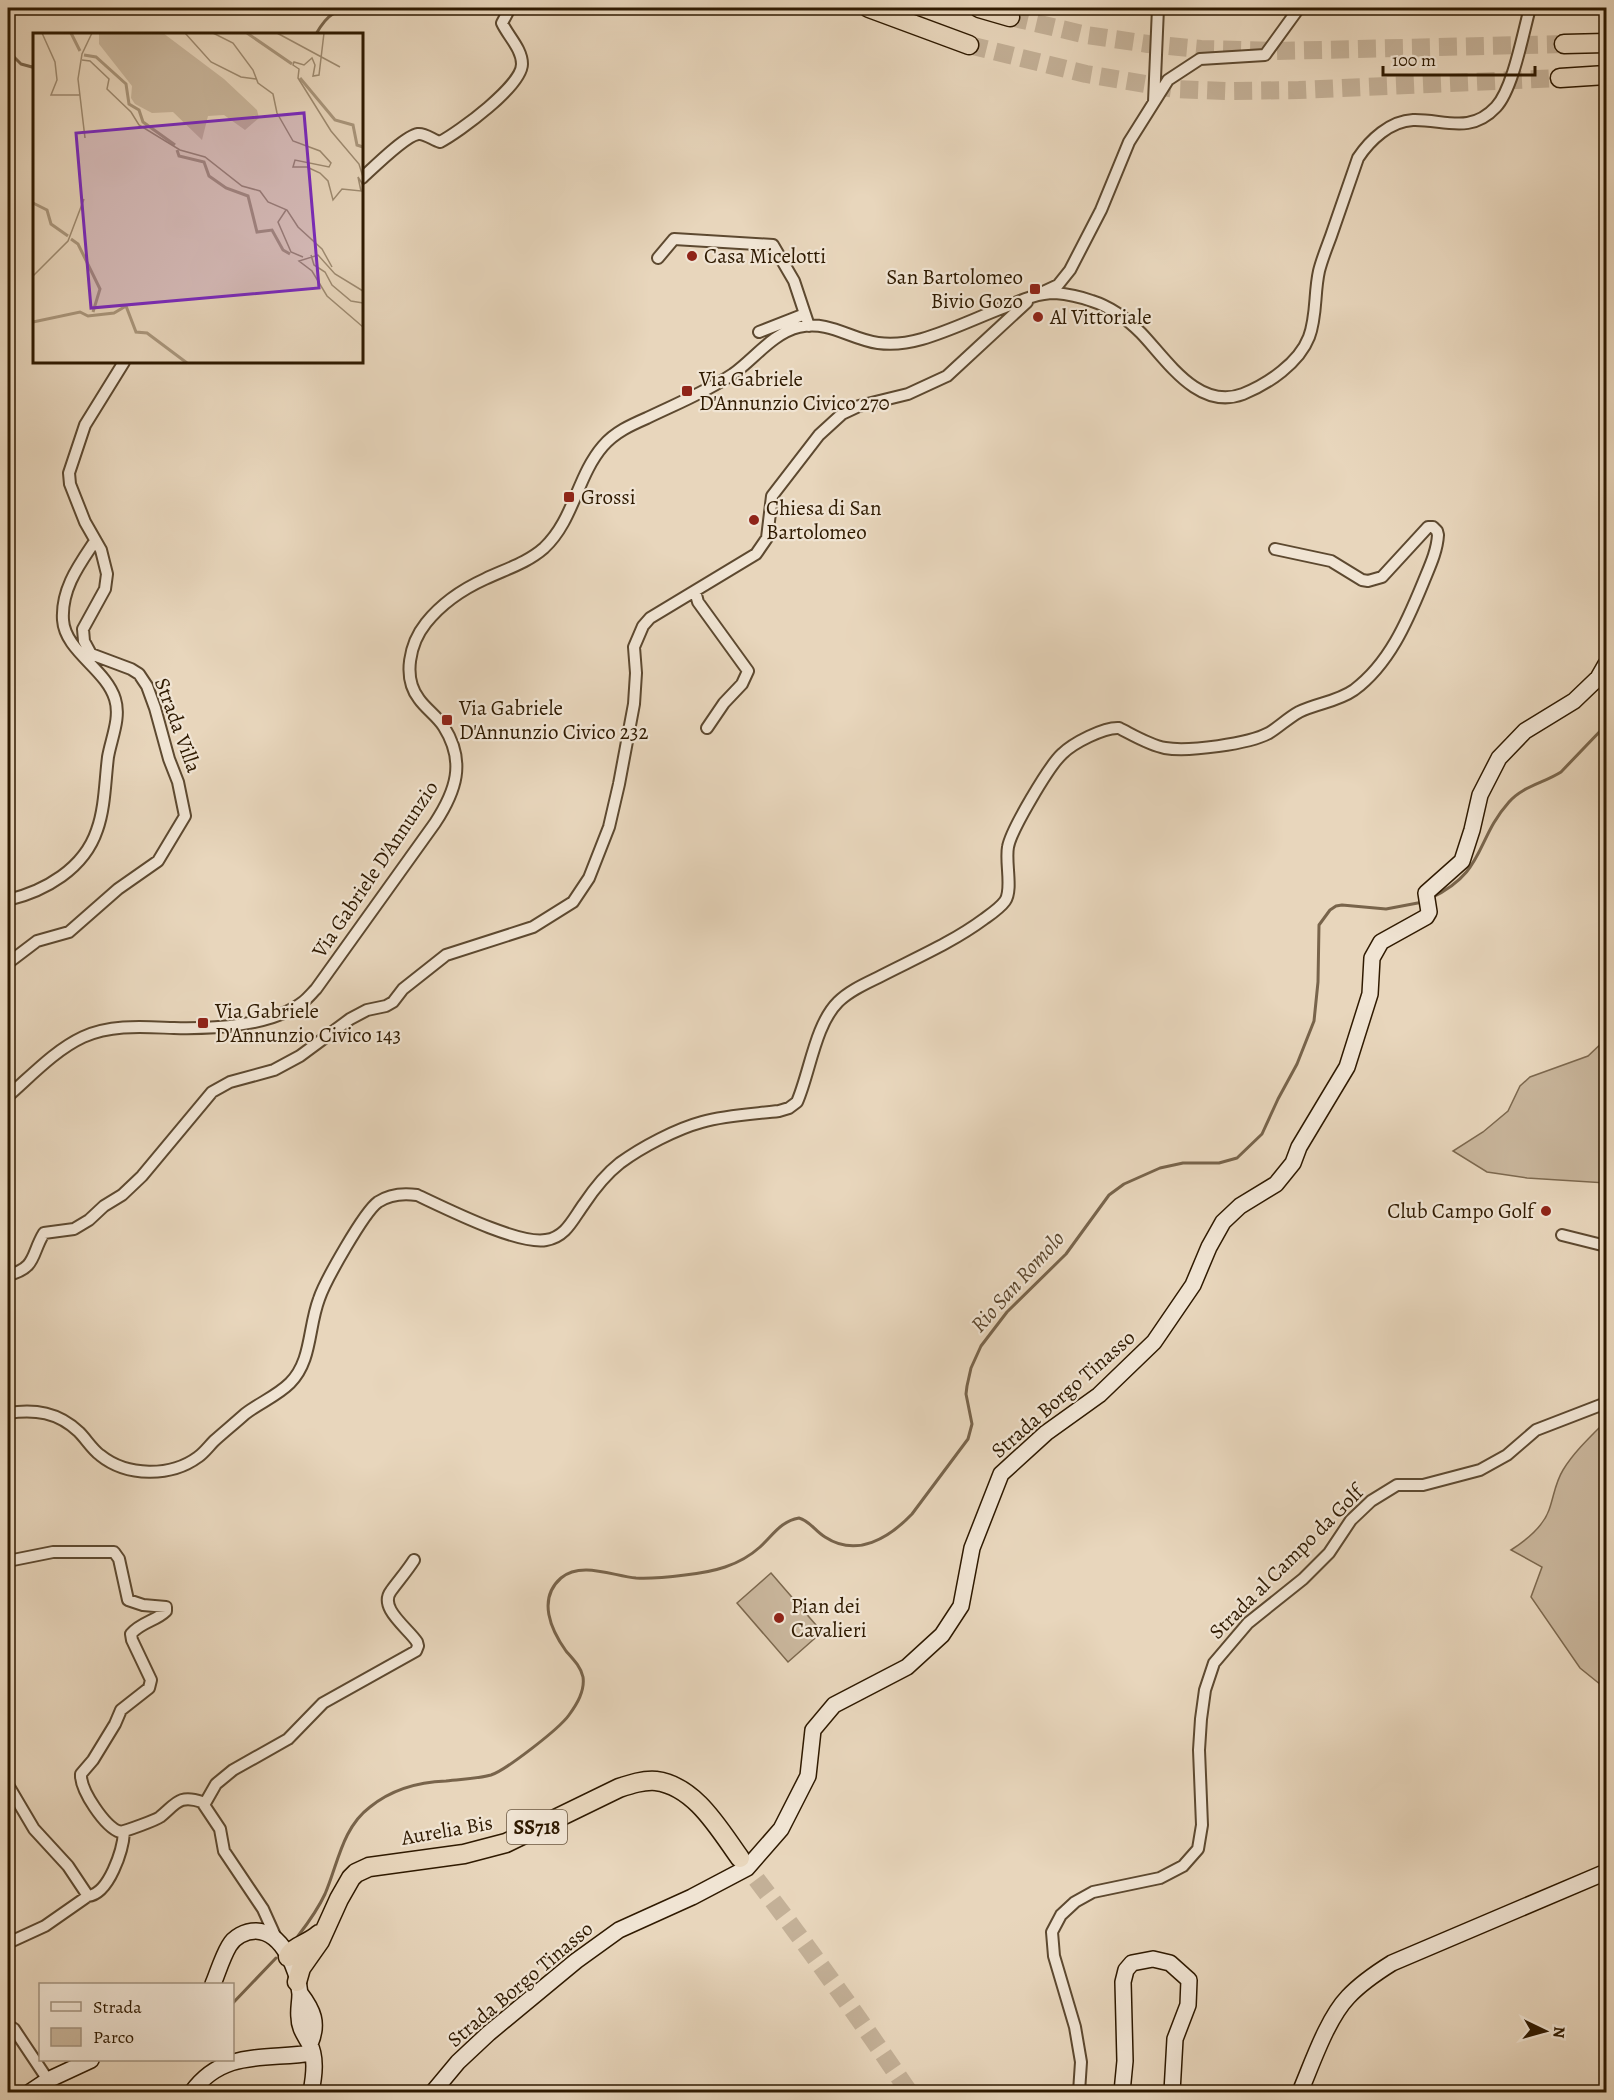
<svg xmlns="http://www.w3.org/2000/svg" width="1614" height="2100" font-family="Alegreya,serif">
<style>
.green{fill:#c9b69c;stroke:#7c684e;stroke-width:1.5}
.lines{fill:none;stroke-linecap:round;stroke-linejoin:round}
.stream{stroke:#78644b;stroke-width:3}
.highway-tunnel{stroke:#c3b097;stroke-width:18;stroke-dasharray:18 9;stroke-linecap:butt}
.street-casing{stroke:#5d4930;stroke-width:14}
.secondary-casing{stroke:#2f1a01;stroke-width:18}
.highway-casing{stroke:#2f1a01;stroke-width:21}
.street{stroke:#f0e4d3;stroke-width:10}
.secondary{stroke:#f0e4d3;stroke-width:15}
.highway{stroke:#e8d6bc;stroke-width:18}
.poi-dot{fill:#8f2418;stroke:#f0e4d3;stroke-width:2}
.labels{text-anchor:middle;stroke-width:4.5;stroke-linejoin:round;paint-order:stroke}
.shield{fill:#f0e4d3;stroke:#695740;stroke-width:1.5}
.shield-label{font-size:20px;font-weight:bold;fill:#2f1a01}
.poi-label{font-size:21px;fill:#2f1a01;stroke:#f0e4d3;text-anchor:start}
.street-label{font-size:21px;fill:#2f1a01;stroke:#f0e4d3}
.water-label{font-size:22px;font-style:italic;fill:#5a452c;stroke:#f0e4d3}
.inset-river{fill:none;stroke:#a9967c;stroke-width:3}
.inset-road{fill:none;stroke:#9e8b71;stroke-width:1.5}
.view{fill:#7b2cbf;fill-opacity:0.15;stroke:#7b2cbf;stroke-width:3}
.inset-edge{fill:none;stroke:#2f1a01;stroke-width:3}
</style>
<rect width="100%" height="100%" fill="#e8d6bc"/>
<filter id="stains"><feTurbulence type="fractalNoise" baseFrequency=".00333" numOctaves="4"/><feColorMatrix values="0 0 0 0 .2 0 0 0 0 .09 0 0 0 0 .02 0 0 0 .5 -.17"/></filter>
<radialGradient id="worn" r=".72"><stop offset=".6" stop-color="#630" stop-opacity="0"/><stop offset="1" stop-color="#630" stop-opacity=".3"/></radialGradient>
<!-- green -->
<path class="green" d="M1606,1039V1183L1527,1178L1487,1172L1453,1151L1483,1132L1508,1111L1520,1086L1530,1077L1588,1056Z
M1606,1421V1689L1580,1668L1531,1597L1542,1567L1511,1550C1525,1541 1543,1527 1549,1510C1554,1496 1555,1483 1563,1470C1574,1452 1591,1436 1606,1421Z
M771,1573L822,1632L788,1662L737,1603Z"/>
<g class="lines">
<!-- stream -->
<path class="stream" d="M62,34H73
M316,34C328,13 334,11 358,8
M8,51L21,64L32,67L34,65
M1431,898C1486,872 1475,840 1509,802C1523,786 1544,783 1561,772L1606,725
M298,1936C308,1923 318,1909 325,1894C338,1864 342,1828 370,1807C391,1790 419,1782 446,1781C461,1779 476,1779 491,1775C506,1770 559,1729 569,1715C577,1704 585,1691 583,1677C581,1667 573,1659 566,1651C551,1630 537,1599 561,1578C581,1561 613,1576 636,1578C652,1579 669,1577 685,1575C713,1572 739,1566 760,1547C773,1535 781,1521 799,1518C810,1521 815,1531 825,1537C857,1558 889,1538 912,1514L968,1439L972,1424L966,1394L967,1386L971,1368L981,1346L1007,1312L1066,1254L1109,1195L1124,1184L1160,1168L1183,1163H1219L1237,1158L1262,1134L1278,1099L1297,1064L1314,1021L1318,982L1319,925L1330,910L1336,906L1342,905L1386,909L1423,902
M232,2004L276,1958"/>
<!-- highway-tunnel -->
<path class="highway-tunnel" d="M1010,17L1087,35L1148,44L1201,49L1276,51L1564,44
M969,45L1086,74L1175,89L1226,91L1299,90L1560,78
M740,1858C799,1934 855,2012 909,2092"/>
<defs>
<path id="street" d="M1154,102L1158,8
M362,178C373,168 405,136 418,134C425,133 433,140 440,142C459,132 522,86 522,64C522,49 508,36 502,23L510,8
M658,258L674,239L773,245L794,281L809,326
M1043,292L1058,285L1070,270L1101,210L1129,142L1168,80L1200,59L1265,55L1299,8
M759,332L805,314
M695,591L698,602L748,671L742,684L724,703L707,728
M8,900C45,891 84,869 97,830C105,808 105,781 108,757C111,739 121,718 115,699C106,669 65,651 63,620C61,589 79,565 95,541
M8,963L37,941L69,932L118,889L158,861L185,816L178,782L169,759L155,708L147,686L139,674L131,669L91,654L84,641L83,629L105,589L107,574L101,550L85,522L70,484L69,473L85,425L124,362
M8,1096C31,1076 55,1050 83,1037C112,1024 144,1027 174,1028C212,1029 272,1026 303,1002C308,998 312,993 316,989L435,823C456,791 466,762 444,727C437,716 426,709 419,699C402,677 410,643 426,623C442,603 463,589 485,579C506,569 527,563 544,548C574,520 577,476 603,446C615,432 631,425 647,418C676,404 706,392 733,374C754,359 773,333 799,327C829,320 850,339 878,343C893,345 908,343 922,339C950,331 978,317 1005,307C1022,300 1038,293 1055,293C1067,294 1081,297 1092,301C1111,307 1127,319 1141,333C1167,360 1198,411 1243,394C1268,384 1299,363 1309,337C1317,316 1314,293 1319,271C1322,259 1327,247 1331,236C1340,210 1349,184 1358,158C1370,140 1390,121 1413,120C1443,119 1470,135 1496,107C1513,89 1523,33 1530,8
M1562,1235L1606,1246
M8,1275C37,1268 31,1254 44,1233L74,1229L89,1220L104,1206L122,1195L142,1176L212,1092L230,1082L274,1070L300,1056L350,1019L367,1010L386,1006L393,1002L403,989L446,955L533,927L573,902L589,878L609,827L619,784L634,704L636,673L634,647L643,626L650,618L756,554L767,538L772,496L819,435L842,414L859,406L908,394L947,376L1027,302
M8,1413C35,1409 58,1412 79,1432C86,1439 92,1449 100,1455C127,1477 171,1477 198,1457C204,1453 209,1446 214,1441C224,1432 235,1423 245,1414C259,1403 277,1396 290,1383C312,1361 308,1328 319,1299C325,1281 364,1212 378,1202C390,1194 403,1193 417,1195C445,1208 518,1245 546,1240C566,1237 573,1219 584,1204C594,1189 606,1174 620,1163C642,1147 676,1129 702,1122C726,1115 754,1114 779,1111L789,1108L797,1102C810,1072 815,1025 838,1002C850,990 867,983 881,976C916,958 953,942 984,919C991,914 1000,908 1005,901C1013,890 1005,862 1008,847C1011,830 1049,766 1062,754C1073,743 1104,727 1119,728C1133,735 1149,745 1165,748C1188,752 1249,744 1269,733C1279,727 1288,718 1299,712C1317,703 1337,702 1354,690C1389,664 1407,622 1423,583C1429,568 1437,552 1438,535L1437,531L1433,527H1428L1382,577L1368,581L1362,580L1331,561L1275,549
M8,1561L53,1552H114L119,1559L128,1600L143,1605L166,1607V1611C156,1621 141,1622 131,1634L132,1640L151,1680L149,1688L121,1710L115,1724L93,1760L81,1774C80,1790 105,1827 120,1832C126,1831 156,1820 160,1817C176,1804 179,1794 202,1802L220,1829L224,1851L263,1909L277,1940
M8,1785L34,1829L68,1866L88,1896C109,1894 123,1850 124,1832
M204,1805L216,1784L233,1770L288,1739L323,1703L416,1651L418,1646L417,1642C408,1628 378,1608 391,1591C399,1580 407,1571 414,1560
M8,1943L45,1926L88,1896
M8,2025L14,2029L48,2080
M1079,2092L1081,2062L1075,2027L1054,1956L1052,1932L1061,1915L1075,1902L1093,1892L1160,1878L1183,1866L1198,1849L1202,1825L1199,1750L1201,1719L1205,1690L1214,1663L1248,1623L1303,1579L1329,1553L1351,1520L1371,1501L1397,1485H1423L1480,1470L1507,1455L1536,1430L1606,1403"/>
<path id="secondary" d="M213,1984C218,1972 222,1958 229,1946C234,1937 245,1931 256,1931C283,1932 298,1971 300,1994C300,2002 298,2010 299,2017C299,2028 304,2034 309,2043C317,2057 314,2077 311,2092
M300,1993C313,2010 319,2023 310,2044
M30,2092L48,2080L91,2060
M192,2092C223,2049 267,2060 312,2053
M433,2092L458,2062L489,2033L576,1961L619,1930L692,1897L747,1868L781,1829L808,1776L813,1730L834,1705L907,1667L942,1635L961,1606L972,1548L1001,1474L1046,1433L1099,1395L1154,1342L1193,1285L1209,1247L1223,1222L1240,1206L1276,1184L1293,1163L1299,1147L1347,1067L1370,994L1372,958L1381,942L1426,917L1429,912L1426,893L1462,861L1472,830L1480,795L1499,758L1525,731L1574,701L1598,678L1606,664
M1122,2092L1125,2061L1123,1982L1126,1970L1132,1963L1153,1959L1170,1963L1189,1980L1188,2005L1175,2039L1172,2092
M1300,2092C1312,2064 1327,2019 1348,1997C1361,1983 1376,1973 1392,1963L1606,1872"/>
<path id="highway" d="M869,8L969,45
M979,8L1010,17
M1564,44L1606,43
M1560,78L1606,75
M288,1957C291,1947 310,1943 319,1934
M297,1982L301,1968L320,1941L339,1899L351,1878L356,1873L369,1867L464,1854L506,1843L619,1788C631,1784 643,1780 656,1781C695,1786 719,1829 740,1858"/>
</defs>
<!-- street casing -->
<use href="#street" class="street-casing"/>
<!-- secondary casing -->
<use href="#secondary" class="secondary-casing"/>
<!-- highway casing -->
<use href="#highway" class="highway-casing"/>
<!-- street -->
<use href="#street" class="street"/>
<!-- secondary -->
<use href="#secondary" class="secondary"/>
<!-- highway -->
<use href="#highway" class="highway"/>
</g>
<!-- markers -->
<g class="poi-dot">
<circle cx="692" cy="256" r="6"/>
<rect x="1029" y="283" width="12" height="12" rx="3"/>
<circle cx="1038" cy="317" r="6"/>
<rect x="681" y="385" width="12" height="12" rx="3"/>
<rect x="563" y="491" width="12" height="12" rx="3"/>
<circle cx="754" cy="520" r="6"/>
<rect x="441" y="714" width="12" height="12" rx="3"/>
<rect x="197" y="1017" width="12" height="12" rx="3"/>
<circle cx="1546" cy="1211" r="6"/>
<circle cx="779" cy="1618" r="6"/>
</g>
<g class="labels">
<!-- shield labels -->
<rect class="shield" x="507" y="1810" width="60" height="34" rx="4.5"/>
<g class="shield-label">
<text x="537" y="1834">SS718</text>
</g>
<!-- poi labels -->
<g class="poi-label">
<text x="704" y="263">Casa Micelotti</text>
<text x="1023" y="284" text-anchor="end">San Bartolomeo<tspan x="1023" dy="24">Bivio Gozo</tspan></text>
<text x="1050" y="324">Al Vittoriale</text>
<text x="699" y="386">Via Gabriele<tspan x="699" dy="24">D'Annunzio Civico 270</tspan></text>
<text x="581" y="504">Grossi</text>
<text x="766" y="515">Chiesa di San<tspan x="766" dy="24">Bartolomeo</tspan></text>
<text x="459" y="715">Via Gabriele<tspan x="459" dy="24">D'Annunzio Civico 232</tspan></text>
<text x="215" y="1018">Via Gabriele<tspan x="215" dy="24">D'Annunzio Civico 143</tspan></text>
<text x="1534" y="1218" text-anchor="end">Club Campo Golf</text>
<text x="791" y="1613">Pian dei<tspan x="791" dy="24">Cavalieri</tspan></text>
</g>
<!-- street labels -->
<g class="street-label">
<text transform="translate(178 725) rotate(70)" y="7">Strada Villa</text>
<text transform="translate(375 869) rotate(-56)" y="7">Via Gabriele D'Annunzio</text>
<text transform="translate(1063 1394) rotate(-41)" y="7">Strada Borgo Tinasso</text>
<text transform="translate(1286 1562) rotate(-45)" y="7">Strada al Campo da Golf</text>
<text transform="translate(447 1830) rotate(-10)" y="7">Aurelia Bis</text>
<text transform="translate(520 1984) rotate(-40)" y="7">Strada Borgo Tinasso</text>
</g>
<!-- water labels -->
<g class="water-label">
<text transform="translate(1017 1281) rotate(-48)" y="8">Rio San Romolo</text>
</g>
</g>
<!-- overview -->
<g transform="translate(33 33)">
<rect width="330" height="330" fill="#e8d6bc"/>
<path d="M66,0H130L191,46L224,77L226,85L212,97L191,82L175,83L169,107L140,79L119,80L102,71L98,65L99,53L66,11Z" fill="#c9b69c"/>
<path class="inset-river" d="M38,0L47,18M214,0L259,31M51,22L63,24L93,51L96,71L106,77L110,89L142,112M267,45L302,87L320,92L324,112L330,114M144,117L146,123L171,129L176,143L193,155L215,163L224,199L239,197L250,217L257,221M0,170L14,177L18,191L35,203M38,206L45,211L67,256L60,279M0,289L47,279L55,283L81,280L93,273L103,299L114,300L154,330"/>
<path class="inset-road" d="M9,0L22,29L24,47L18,62H47M152,0L178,29L208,44L223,46M180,0L200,10L220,37L225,50L240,61L244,80L260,108L287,118L298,130L296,134L262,127L260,134H274L287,140L295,148L300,167L309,156L328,158L325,144L330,152M244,0L307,34M291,0L286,42L280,43L282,32L279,25L271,32L261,29L260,32L266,36L265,45L298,98L326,131L330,144M49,27L57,28L76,46L74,56L98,79L106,92L147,117L172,124L209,153L227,158L235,169L254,177L265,194L289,216L299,234M52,105L45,46L49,21L59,0M253,177L245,189L258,219L270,224M278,222L281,232L292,239L299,252L318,268L330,270M0,243L35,208L51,166M330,258L302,241L285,222L266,228L279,238L294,263L330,294"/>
<path class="view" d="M271,80L286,255L58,275L43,100Z"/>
<rect width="330" height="330" class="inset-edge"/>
</g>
<!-- margin -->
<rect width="1614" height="2100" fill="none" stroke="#e8d6bc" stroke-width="30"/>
<rect x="9" y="9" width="1596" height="2082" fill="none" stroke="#2f1a01" stroke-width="3"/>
<rect x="15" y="15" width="1584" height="2070" fill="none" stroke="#2f1a01" stroke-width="1.5"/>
<!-- legend -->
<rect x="39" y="1983" width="195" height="78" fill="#f0e4d3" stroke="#a3937f" stroke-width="1.5"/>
<rect x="51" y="2002" width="30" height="9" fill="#f0e4d3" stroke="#a3937f" stroke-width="1.5"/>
<text x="93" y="2013" font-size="18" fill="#2f1a01">Strada</text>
<rect x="51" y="2028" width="30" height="18" fill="#c9b69c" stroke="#a3937f" stroke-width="1.5"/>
<text x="93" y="2043" font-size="18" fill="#2f1a01">Parco</text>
<!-- north arrow -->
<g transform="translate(1545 2031) rotate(95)" stroke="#f0e4d3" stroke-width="4.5" paint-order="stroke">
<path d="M0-4.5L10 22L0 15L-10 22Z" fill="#2f1a01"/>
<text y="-9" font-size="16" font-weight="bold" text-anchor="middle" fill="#2f1a01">N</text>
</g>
<!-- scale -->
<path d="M1383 66v9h152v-9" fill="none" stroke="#2f1a01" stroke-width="3"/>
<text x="1392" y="66" font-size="18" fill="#2f1a01" stroke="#f0e4d3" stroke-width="4.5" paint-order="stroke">100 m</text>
<rect width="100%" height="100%" filter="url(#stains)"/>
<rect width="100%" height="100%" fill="url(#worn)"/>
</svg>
